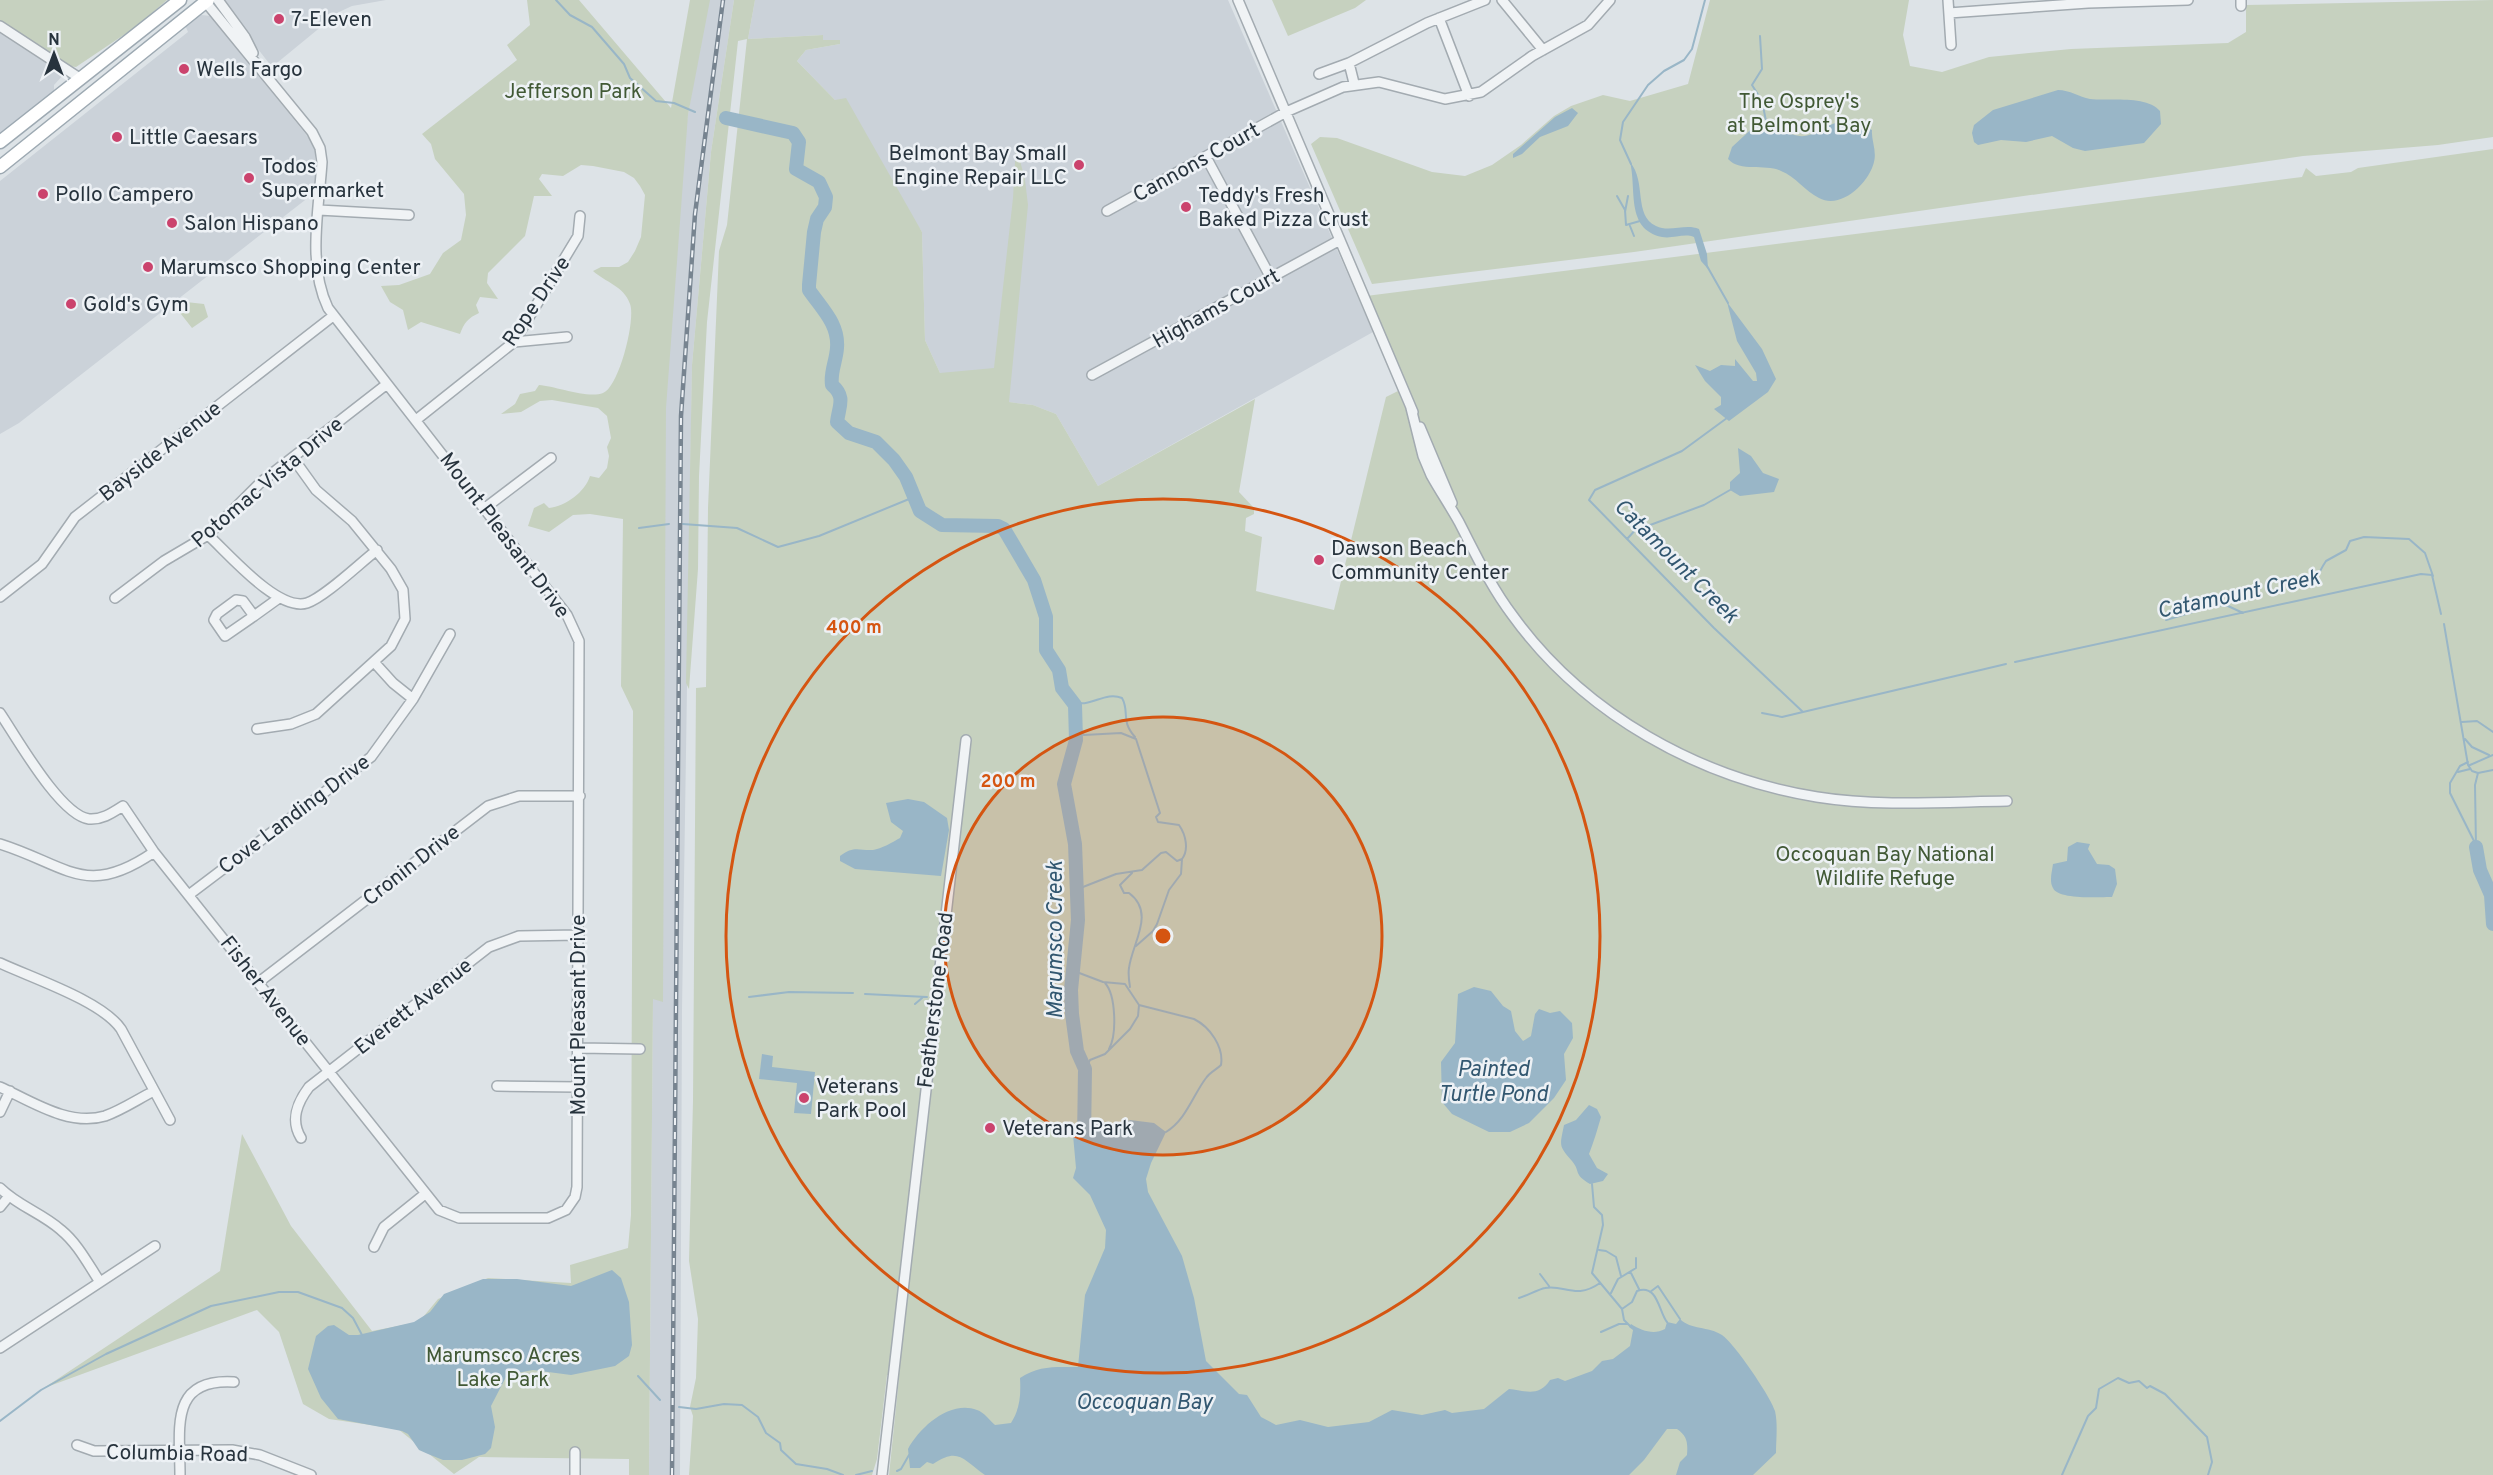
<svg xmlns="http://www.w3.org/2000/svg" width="2493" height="1475" font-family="Overpass,sans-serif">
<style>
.built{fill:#cbd2d9}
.green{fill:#c6d1bf}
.water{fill:#99b6c7}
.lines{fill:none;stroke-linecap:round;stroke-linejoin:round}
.stream{stroke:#99b6c7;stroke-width:2}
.river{stroke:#99b6c7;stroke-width:14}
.minor-casing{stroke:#a3abb1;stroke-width:12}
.major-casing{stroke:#9da9b2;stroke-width:15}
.minor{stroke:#f0f3f5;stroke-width:9}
.major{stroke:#fff;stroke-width:12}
.rail-casing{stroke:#778490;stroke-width:4.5}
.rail{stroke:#edf1f5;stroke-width:2;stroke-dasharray:7;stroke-linecap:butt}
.ring{fill:none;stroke:#d55511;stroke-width:3}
.poi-dot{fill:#cb436d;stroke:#edf1f5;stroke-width:2}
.labels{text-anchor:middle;stroke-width:5;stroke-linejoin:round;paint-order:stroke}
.poi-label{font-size:21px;fill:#27333d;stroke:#edf1f5;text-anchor:start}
.park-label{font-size:21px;fill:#415935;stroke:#edf1f5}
.street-label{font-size:21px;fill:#27333d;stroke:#edf1f5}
.water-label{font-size:22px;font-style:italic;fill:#325770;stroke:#edf1f5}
.centre{fill:#d55511;stroke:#edf1f5;stroke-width:3}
.ring-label{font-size:18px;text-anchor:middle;font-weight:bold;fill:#d55511;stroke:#edf1f5;stroke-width:5;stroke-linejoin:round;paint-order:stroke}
</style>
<rect width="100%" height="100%" fill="#dde3e7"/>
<!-- built -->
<path class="built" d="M225,0H386L352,6L339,12L272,67L229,12Z
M707,0H734L711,152L692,365L682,1010L680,1475H649L658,403L679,169Z
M755,0H1228L1373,332L1098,486L1056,414L1033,405L1008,402L940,373L925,340L922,232L835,100L797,61L806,50L840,44L823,40L822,35L748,39Z
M201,15L211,16L312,142L315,149V187L309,197L19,423L0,434V181L188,32L185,25Z
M0,30L64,74L54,85V93L0,134Z"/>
<!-- green -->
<path class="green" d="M0,0H167L137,26L76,67L68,66L0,21Z
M527,0H579L671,108L690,0H710L688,115L666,408L663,1002L653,999L649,1475H629V1459L479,1457L454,1474L398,1429L329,1419L303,1404L279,1332L257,1310L44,1388L220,1271L242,1134L291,1226L372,1331L419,1322L438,1299L488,1278L571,1283L570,1265L628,1248L631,1215L633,711L621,686L623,519L590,514L573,515L549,532L528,526L534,508L544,503L549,508C566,506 585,492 590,476L599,478L607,468L609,456L607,447L611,438L607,416L598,408L552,400L540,401L521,412L501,414L515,404L520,394L535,391L539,385C555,386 588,399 603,393C619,387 636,319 630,304C624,286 605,282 593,271L601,267H619L628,262L635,251L641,237L645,195L640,186L634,178L624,172L593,166L581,165L563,176L542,174L539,179L552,196H534L525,236L488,273L487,283L498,299L480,297L476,305L479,313C468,318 464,323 460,334L421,322L408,330L403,310L390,302L381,286L399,285L430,274L443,253L461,240L466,215L464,194L435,159L431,144L422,134L517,60L507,45L530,25Z
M734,0H755L748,39L823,35V40H840V44L806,50L797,61L835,100L846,98L922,232L925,340L940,373L994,368L1013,198L1016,145L1025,180L1028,205L1009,402L1033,405L1056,414L1098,486L1255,399L1239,492L1254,508V514L1246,518L1245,531L1262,537L1256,591L1334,610L1386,397L1408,386L1366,296L2180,193L2302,177L2306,168L2316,176L2351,172L2358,168L2493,149V1475H1045L1063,1367L1041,1475H889L899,1378L887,1375L877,1459L872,1475H689L693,1416L690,1407L696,1378L698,1319L689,1261L693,1101L696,688L706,687L708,508L719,251L727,225L747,39L738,41L707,322L699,476L698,569L689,689L686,683L692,365L711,152Z
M1272,0H1366L1355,8L1288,36Z
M1710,0H1909L1903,35L1910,66L1942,72L1989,57L2071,49L2228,43L2246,32V5L2493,0V137L2438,145L2303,156L1634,252L1372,284L1311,144L1320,137L1337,138L1432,172L1465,176L1492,165L1521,145L1554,116L1571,106L1603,95L1630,101L1688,84Z
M186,302L204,304L208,317L192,328L177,309Z"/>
<!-- water -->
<path class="water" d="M2058,90C2070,90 2079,97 2090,99C2109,101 2147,95 2160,111L2161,124L2144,143L2085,151L2073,148L2052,136L2026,142L2001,140L1978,145L1974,142L1972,133L1974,125L1993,110Z
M1572,108L1578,113L1568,126L1540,137L1522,154L1513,158V154L1555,117Z
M1851,120L1872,130C1871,140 1877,151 1874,162C1869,183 1841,210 1819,198C1805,191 1796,177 1781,171C1765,163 1741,173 1728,159L1732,147L1758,123L1773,122C1811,154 1815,122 1851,120Z
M1630,162C1647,182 1633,215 1656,226C1670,233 1685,223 1699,229L1707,254L1708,269L1701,261L1694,237C1684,233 1673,239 1662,237C1625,229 1637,189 1630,162Z
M1727,302L1762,349L1776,379L1768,392L1729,421L1714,409L1721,405V397L1705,381L1695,365L1710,371L1721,365L1735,366V359L1753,381H1757L1756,373L1737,341Z
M1738,448L1751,456L1763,473L1779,479L1774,492L1740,496L1730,490V482L1740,473Z
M908,799L924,802L947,818L949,830L941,876L855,869L840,861V856C854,845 860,851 873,850C881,849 893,842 900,838L903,831L891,822L886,803Z
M2077,842L2090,844L2088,849L2097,864L2109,865L2115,869L2117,884L2112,897C2100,897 2058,900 2053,888C2049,881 2052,872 2053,864L2067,861L2068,847Z
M1474,987L1491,991L1503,1006L1511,1011L1515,1031L1523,1041L1531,1036L1535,1014L1539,1009L1550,1013L1560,1011L1572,1023L1573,1038L1564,1054L1566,1080L1554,1098L1529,1123L1510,1132H1489L1452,1114L1442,1102L1441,1062L1455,1043L1458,994Z
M762,1054L773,1056L772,1067L815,1072L811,1114L794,1113L797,1083L759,1079Z
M1589,1105L1597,1109L1601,1117C1597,1131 1594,1141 1589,1154L1597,1168L1608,1174L1603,1181L1590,1184C1573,1174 1581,1172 1572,1161C1558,1145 1560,1146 1564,1125L1576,1120Z
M1097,1120L1102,1126V1133L1130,1120L1154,1123L1166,1132L1151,1163L1146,1179L1148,1192L1182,1256L1194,1298L1206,1361L1239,1394L1247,1395L1261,1417L1276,1425L1300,1420L1328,1427L1369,1422L1392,1410L1422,1415L1445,1410L1452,1413L1484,1409L1509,1389C1526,1391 1539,1397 1550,1380L1558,1378L1565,1381L1592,1371L1602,1361L1613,1359L1630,1346L1633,1330L1629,1327L1631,1324C1642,1331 1654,1335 1665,1329L1667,1322L1676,1324L1680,1319C1691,1330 1708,1326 1722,1335C1734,1343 1771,1397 1775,1411C1778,1424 1776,1440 1776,1453L1753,1475H1676L1680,1462L1687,1455C1688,1442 1687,1436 1677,1429H1667L1644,1460L1629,1475H985C962,1459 959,1447 933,1464L927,1462L920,1468H910L908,1449C920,1427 950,1400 977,1410C984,1412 990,1421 995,1425L1011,1423C1020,1409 1021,1395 1020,1378C1039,1365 1056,1367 1078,1367L1085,1295L1105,1248L1106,1230L1090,1195L1073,1178L1076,1168L1073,1135L1083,1121Z
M612,1270L621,1278L629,1302L632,1345L629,1356L615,1366L571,1375L533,1370L507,1375L491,1406L495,1427L491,1448L485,1454L462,1460H443L428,1454L419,1450L408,1434L402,1431L338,1419L321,1398L308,1369L316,1336L328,1326L334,1325L349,1335H358L414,1322L430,1312L444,1294L483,1279H517L571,1286Z"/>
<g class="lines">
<!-- stream -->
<path class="stream" d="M556,0L570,15L592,27L624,64L630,78L656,101L674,103L695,112
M1760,36L1762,69L1752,85L1762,101L1766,121
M1631,164L1620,140L1623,122L1648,85L1664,71L1684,60L1692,49L1705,0
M1617,196L1625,210L1626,225L1640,221
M1625,212L1628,196
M1630,226L1634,236
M1707,266L1728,303
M1727,418L1682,451L1595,490L1589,500L1714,628L1803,712L2006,664
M683,524L737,528L778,547L819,536L914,497
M639,528L669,524
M1627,539L1638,527L1642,528L1704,505L1730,490
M2293,576C2317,590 2315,577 2326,561L2346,550L2350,541L2364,537L2409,539L2425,553L2433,576
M2166,620L2216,605L2228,606L2243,613
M2444,624L2468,765L2472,771L2478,773L2475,785L2476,847
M2015,662L2421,574L2432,575L2441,614
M1072,700C1088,711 1104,690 1122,698C1130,712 1120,720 1135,737
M1762,713L1782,717L1803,712
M2462,722L2477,721L2493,732
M1077,727L1084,735L1121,733L1136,739L1160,813L1156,817L1158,822L1179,825C1186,835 1189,850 1182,859L1177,861L1166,852L1161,853L1142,870L1116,874L1083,887L1077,892
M2465,739L2472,747L2489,755
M2468,762L2460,766L2450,783V793L2474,841
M2470,765L2493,755
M2458,772L2470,769
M2478,773L2493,770
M1136,946L1153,931L1157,924L1169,890L1181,874L1182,859
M1074,971L1103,982L1125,984L1139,1005L1194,1019C1210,1027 1224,1047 1221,1065C1216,1070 1210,1072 1206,1078C1193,1095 1186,1120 1166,1132
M1105,983C1116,995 1117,1035 1109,1049
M1130,987C1129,981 1128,974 1129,968C1132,943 1156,913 1129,893H1124L1120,885L1132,873
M865,994L927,997
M749,997L789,992L853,993
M915,1004L922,998
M1085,1069L1090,1060L1105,1054L1130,1029L1138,1016L1139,1005
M1592,1184L1594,1207L1602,1215L1603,1225L1592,1273L1622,1309L1624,1320L1630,1326
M1599,1250L1606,1251L1616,1257L1621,1276
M1628,1273H1631L1639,1289
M1540,1274L1549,1286
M1650,1292L1658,1286L1680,1319
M1611,1293L1618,1279L1636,1268V1258
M1519,1298C1526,1296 1539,1289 1545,1288C1564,1284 1576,1300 1600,1283
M1622,1309L1632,1302L1637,1291C1658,1283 1659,1313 1667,1322
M1601,1332L1619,1324H1627
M638,1376L660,1400
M679,1407L696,1409L724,1404L742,1405L758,1417L766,1433L780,1443L781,1450L796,1464L827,1469L843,1475
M0,1421L41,1390L106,1354L211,1306L279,1292H298L342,1308L353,1318L362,1335
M897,1471L901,1469L909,1455
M856,1475L872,1471
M2062,1475L2088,1416L2096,1408L2099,1389L2118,1378L2129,1383L2139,1381L2147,1388L2150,1386L2165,1394L2207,1437L2212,1462L2208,1475"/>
<!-- river -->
<path class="river" d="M726,118L793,133L799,142L796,169L819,182L826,197L825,207L817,219L814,232L809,285V290C822,309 839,324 837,348C836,362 830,372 832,385C846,397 839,406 837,422L849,433L876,442L894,460L906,477L920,511L942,525L998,526L1004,529L1034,580L1046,617V650L1059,670L1062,688L1075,705L1076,740L1064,784L1075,844L1078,920L1071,990L1072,1014L1077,1051L1085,1069L1084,1140
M2476,847L2480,870L2491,895L2493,924"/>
<defs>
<path id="minor" d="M218,0L245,37L253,53
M1238,0L1413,412
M1502,0L1543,50
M1948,0L1951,45
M2241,0V6
M1949,13L2088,3L2188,0
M1439,18L1469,96
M0,26L81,79
M1319,74L1349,63
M1354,83L1349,63L1427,23L1485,0
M1206,157L1271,278
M319,210L409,215
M1107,211L1286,112L1343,87L1379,82L1445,99L1481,92L1532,56L1588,25L1610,0
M514,342L567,337
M1092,375L1340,240
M1411,408L1423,456L1431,475C1440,491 1450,506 1459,522C1476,555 1491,587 1513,616C1584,714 1699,778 1817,797C1879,807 1945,802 2007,801
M416,420L514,342L578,236L580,216
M1420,427L1452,503
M485,508L551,458
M208,535C229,554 278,612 307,603C325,597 360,563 377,550
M0,597L42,564L75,517L333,316
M115,598L164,561L208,535L261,482L387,384
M236,600L243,601L254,616L225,636L214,620L217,614Z
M254,616L279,598
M374,662L393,683L413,699
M0,713C17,738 60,815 89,819C102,820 112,813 123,806L154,852L439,1210L459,1218H548L566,1210L575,1197L577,1187L579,641L567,615L328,308C307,264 319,209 322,162L320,148L312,132L204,0
M257,729L291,724L316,714L391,646L405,619L403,590L391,569L352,521L316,490L293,458
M0,844C67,865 86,899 154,852
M190,894L371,757L413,699L450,634
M0,963C32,978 102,1001 121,1029L170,1120
M259,982L488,806L519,796H580
M579,1048L640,1049
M497,1086L578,1087
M0,1087C31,1101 69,1127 105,1116C122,1110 138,1099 154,1091
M0,1112L10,1091
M301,1138C290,1120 297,1103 309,1087L489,947L519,936L579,935
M0,1188C18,1206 42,1213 61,1230C78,1244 88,1264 100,1282
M0,1207L9,1196
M374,1247L384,1227L425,1194
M0,1348L155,1246
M77,1445L94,1451L232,1450L260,1455L311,1475
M180,1475C180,1428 169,1378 234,1382
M575,1475V1452
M882,1475L966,740"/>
<path id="major" d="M0,142L180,0
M0,167L208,0"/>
</defs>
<!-- minor casing -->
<use href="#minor" class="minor-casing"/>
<!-- major casing -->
<use href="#major" class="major-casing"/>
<!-- minor -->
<use href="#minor" class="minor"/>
<!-- major -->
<use href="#major" class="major"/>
<defs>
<path id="rail" d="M672,1475L681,416L695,214L723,0"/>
</defs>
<!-- rail casing -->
<use href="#rail" class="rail-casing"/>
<!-- rail -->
<use href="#rail" class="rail"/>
</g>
<!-- distance rings -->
<circle cx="1163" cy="936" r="219" fill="#d55511" fill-opacity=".12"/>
<g class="ring">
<circle cx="1163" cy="936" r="219"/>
<circle cx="1163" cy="936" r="437"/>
</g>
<!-- markers -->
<g class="poi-dot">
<circle cx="279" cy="19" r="6"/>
<circle cx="184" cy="69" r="6"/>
<circle cx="117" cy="137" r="6"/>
<circle cx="1079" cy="165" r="6"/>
<circle cx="249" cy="178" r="6"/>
<circle cx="43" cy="194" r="6"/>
<circle cx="1186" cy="207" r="6"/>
<circle cx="172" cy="223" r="6"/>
<circle cx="148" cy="267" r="6"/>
<circle cx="71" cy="304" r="6"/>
<circle cx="1319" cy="560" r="6"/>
<circle cx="804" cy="1098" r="6"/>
<circle cx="990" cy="1128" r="6"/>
</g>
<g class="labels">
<!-- poi labels -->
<g class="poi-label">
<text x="291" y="26">7-Eleven</text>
<text x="196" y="76">Wells Fargo</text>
<text x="129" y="144">Little Caesars</text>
<text x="1067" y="160" text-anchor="end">Belmont Bay Small<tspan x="1067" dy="24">Engine Repair LLC</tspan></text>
<text x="261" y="173">Todos<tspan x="261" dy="24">Supermarket</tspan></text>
<text x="55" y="201">Pollo Campero</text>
<text x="1198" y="202">Teddy's Fresh<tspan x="1198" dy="24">Baked Pizza Crust</tspan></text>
<text x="184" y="230">Salon Hispano</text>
<text x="160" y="274">Marumsco Shopping Center</text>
<text x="83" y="311">Gold's Gym</text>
<text x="1331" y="555">Dawson Beach<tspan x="1331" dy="24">Community Center</tspan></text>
<text x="816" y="1093">Veterans<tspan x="816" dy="24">Park Pool</tspan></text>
<text x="1002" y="1135">Veterans Park</text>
</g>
<!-- park labels -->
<g class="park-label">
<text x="573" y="98">Jefferson Park</text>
<text x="1799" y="108">The Osprey's<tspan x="1799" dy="24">at Belmont Bay</tspan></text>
<text x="1885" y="861">Occoquan Bay National<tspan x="1885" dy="24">Wildlife Refuge</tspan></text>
<text x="503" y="1362">Marumsco Acres<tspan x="503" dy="24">Lake Park</tspan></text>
</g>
<!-- street labels -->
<g class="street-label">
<text transform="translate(1196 162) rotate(-29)" y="7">Cannons Court</text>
<text transform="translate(536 301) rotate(-56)" y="7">Rope Drive</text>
<text transform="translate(1216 308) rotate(-29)" y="7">Highams Court</text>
<text transform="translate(160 451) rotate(-38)" y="7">Bayside Avenue</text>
<text transform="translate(267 482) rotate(-40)" y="7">Potomac Vista Drive</text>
<text transform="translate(505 535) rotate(53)" y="7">Mount Pleasant Drive</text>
<text transform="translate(294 814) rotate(-37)" y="7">Cove Landing Drive</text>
<text transform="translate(411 865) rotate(-38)" y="7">Cronin Drive</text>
<text transform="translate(266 991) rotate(52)" y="7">Fisher Avenue</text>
<text transform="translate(935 1000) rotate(-83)" y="7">Featherstone Road</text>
<text transform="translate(413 1006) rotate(-38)" y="7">Everett Avenue</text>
<text transform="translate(578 1015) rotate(-90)" y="7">Mount Pleasant Drive</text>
<text transform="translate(177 1453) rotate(1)" y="7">Columbia Road</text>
</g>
<!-- water labels -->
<g class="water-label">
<text transform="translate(1677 560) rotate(45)" y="8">Catamount Creek</text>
<text transform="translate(2238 593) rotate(-12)" y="8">Catamount Creek</text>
<text transform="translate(1054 940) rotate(-90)" y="8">Marumsco Creek</text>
<text x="1493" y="1076">Painted<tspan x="1493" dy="25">Turtle Pond</tspan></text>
<text x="1144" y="1409">Occoquan Bay</text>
</g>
</g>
<circle cx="1163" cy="936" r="9" class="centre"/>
<g class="ring-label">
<text x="854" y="633">400 m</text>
<text x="1008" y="787">200 m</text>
</g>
<!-- north arrow -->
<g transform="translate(54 54)" stroke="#edf1f5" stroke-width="4.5" paint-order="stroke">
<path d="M0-4.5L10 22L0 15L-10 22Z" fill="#27333d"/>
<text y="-9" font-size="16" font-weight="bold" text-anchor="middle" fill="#27333d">N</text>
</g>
</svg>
